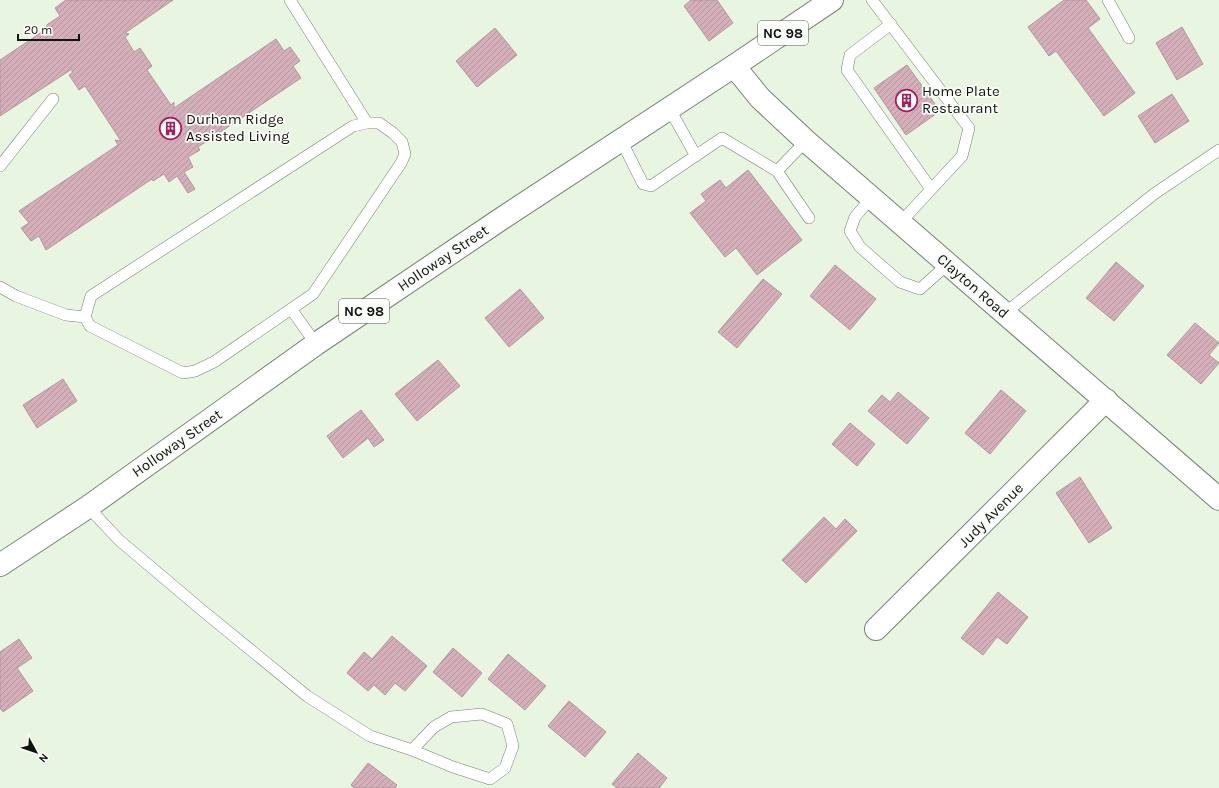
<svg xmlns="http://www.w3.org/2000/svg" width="1219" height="788" font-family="Karla,sans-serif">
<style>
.building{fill:url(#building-hatch);stroke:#b0979e}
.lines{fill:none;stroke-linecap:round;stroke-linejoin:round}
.lane-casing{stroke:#76826f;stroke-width:12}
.street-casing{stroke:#76826f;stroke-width:24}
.secondary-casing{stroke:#76826f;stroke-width:24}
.highway-casing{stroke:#76826f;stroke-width:24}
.lane{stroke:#fff;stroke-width:11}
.street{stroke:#fff;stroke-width:22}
.secondary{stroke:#fff;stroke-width:22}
.highway{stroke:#fff;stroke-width:22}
.labels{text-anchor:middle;stroke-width:3.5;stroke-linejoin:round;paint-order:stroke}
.shield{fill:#fcfefa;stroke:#565a54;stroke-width:1}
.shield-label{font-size:14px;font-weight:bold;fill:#0f140d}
.poi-label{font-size:15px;fill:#0f140d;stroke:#fcfefa;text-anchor:start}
.street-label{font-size:15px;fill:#0f140d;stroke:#fcfefa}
</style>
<defs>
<pattern id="building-hatch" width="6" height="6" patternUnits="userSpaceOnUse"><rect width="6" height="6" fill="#d4afb9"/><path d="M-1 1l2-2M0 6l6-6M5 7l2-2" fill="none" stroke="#b5969e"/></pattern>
</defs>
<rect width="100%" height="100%" fill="#e8f5e0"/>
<!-- building -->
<path class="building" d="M66,0H173L125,33L129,34L125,37L134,52L140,48L152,66L147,70L171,105L174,102V108L276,39L284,51L290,47L300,61L293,66L301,78L198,147L200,150L188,157L193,167L184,172L195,189L188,193L177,176L169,182L164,174L153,181L152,179L46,250L39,236L31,241L21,228L29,223L19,211L118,145L115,140L121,141L85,86L79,90L69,75L72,73V69L0,116V60L42,32L48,24L60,16L55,8Z
M691,0H717L733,23L709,41L684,6Z
M1064,0H1086L1100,19L1088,28L1135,93L1104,116L1056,51L1049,56L1028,27Z
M1182,27L1203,64L1177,80L1156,43Z
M495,28L517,55L477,87L456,61Z
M907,65L940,111L906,135L874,88Z
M1172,94L1189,121L1155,143L1138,116Z
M748,170L802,240L757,275L736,248L725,257L690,213L706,201L701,194L720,180L726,188Z
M1116,262L1144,286L1114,321L1086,298Z
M835,265L876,299L850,330L810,296Z
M763,279L782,294L737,348L718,332Z
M520,289L544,318L509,347L485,318Z
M1195,323L1219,343L1209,355L1219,363L1201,384L1167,355Z
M438,360L460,386L417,421L395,394Z
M63,379L77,401L37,428L23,405Z
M1001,390L1026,411L990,454L965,433Z
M898,392L929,418L907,444L868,411L882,395L890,402Z
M361,410L384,440L374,447L368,438L343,458L327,436Z
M850,423L875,444L857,466L832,444Z
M1080,477L1112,528L1089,543L1056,493Z
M824,517L836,529L845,519L857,531L806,583L782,560Z
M998,592L1028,617L1007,644L997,637L983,655L961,638Z
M392,636L427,666L405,691L395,683L385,695L374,685L368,691L347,673L364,652L372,659Z
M19,639L32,658L17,668L33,691L3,712L0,708V652Z
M453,648L482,673L462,697L433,672Z
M508,654L546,686L525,710L488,679Z
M569,701L606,732L585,757L548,726Z
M638,753L667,778L659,788H617L612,784Z
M368,763L397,785L395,788H354L351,785Z"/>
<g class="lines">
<defs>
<path id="lane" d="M290,0L367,123
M872,0L969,128L962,156L900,223
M1108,0L1129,38
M891,24L850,55L847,70L931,189
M669,108L696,156
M367,123H379L393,133L402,142L405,154L401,163L313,294L214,362L195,371L183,373L90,326L85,317L91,296L353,126Z
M621,140L643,184L651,186L722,138L777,171
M806,141L777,171L809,218
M0,166L53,99
M871,198L855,217L850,231L860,247L900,282L920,289L948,264
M0,287L16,296L66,315L85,317
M291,309L316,344
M1005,313L1154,194L1219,150
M88,507L119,540L203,611L307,696L370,736L412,750L453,767L490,779L505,768L513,746L507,724L482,714L451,717L434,727L412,750"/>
<path id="street" d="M876,629L1106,400"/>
<path id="secondary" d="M734,66L760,98L806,141L1219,499"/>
<path id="highway" d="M0,565L88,507L316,344L501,219L734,66L832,0"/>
</defs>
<!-- lane casing -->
<use href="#lane" class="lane-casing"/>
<!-- street casing -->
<use href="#street" class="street-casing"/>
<!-- secondary casing -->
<use href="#secondary" class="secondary-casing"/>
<!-- highway casing -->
<use href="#highway" class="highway-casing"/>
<!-- lane -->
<use href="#lane" class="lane"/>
<!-- street -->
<use href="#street" class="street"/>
<!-- secondary -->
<use href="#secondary" class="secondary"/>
<!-- highway -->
<use href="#highway" class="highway"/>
</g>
<!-- icons -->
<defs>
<symbol id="building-ring" viewBox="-11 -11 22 22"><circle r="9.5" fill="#fcfefa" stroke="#a81b5c" stroke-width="1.5"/><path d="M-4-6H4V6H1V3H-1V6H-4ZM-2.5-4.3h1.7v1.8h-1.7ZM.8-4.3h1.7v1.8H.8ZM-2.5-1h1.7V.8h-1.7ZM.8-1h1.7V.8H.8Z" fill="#a81b5c"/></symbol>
</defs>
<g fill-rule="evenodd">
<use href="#building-ring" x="894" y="88" width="25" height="25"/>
<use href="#building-ring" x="158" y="116" width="25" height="25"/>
</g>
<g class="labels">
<!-- shield labels -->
<g class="shield">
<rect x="758" y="21" width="50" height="24" rx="3"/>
<rect x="339" y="299" width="50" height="24" rx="3"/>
</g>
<g class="shield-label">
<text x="783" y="38">NC 98</text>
<text x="364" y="316">NC 98</text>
</g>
<!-- poi labels -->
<g class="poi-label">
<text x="922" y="96">Home Plate<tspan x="922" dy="17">Restaurant</tspan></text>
<text x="186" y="124">Durham Ridge<tspan x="186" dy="17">Assisted Living</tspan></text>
</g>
<!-- street labels -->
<g class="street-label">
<text transform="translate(443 258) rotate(-34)" y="5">Holloway Street</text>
<text transform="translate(973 286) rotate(41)" y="5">Clayton Road</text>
<text transform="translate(177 443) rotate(-35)" y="5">Holloway Street</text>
<text transform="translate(991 515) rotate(-45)" y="5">Judy Avenue</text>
</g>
</g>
<!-- north arrow -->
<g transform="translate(36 752) rotate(130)" stroke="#fcfefa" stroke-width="3" paint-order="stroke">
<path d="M0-3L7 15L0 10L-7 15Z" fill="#0f140d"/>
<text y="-6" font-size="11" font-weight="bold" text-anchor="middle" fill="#0f140d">N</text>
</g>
<!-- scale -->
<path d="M18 34v6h61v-6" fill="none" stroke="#0f140d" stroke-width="2"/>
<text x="24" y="34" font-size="12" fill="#0f140d" stroke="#fcfefa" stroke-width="3" paint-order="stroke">20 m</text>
</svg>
